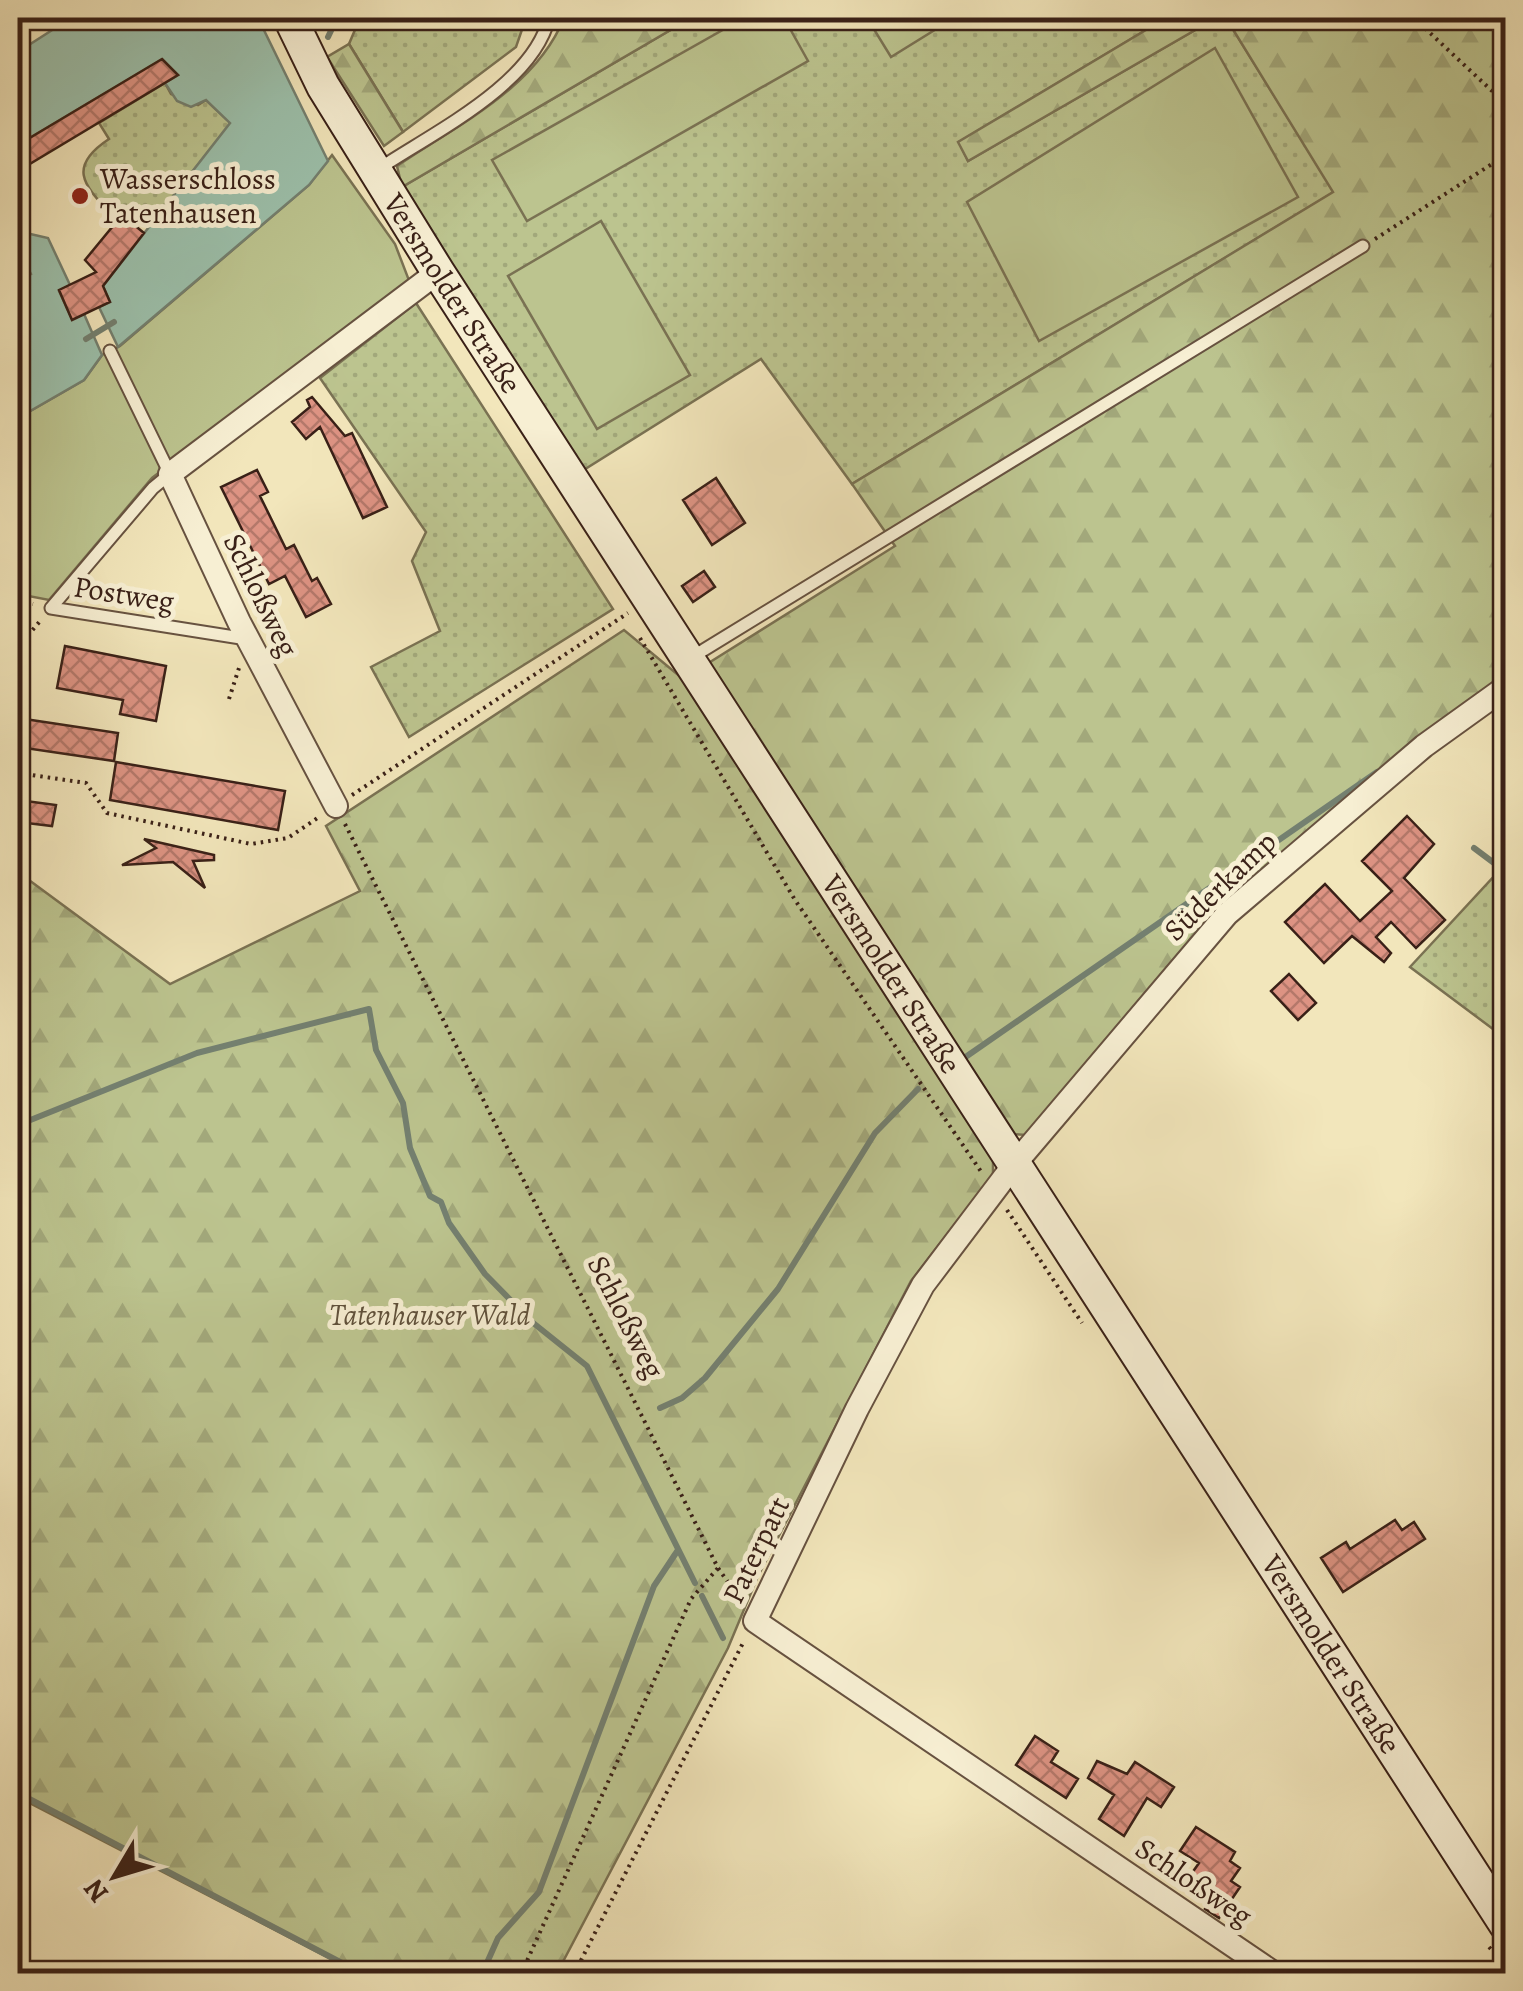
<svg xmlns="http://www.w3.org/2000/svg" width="1523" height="1991" font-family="Alegreya,serif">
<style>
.grass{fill:url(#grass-dots);stroke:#7a7253;stroke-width:2.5}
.forest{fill:url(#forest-firs);stroke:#7a7253;stroke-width:2.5}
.park{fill:#bcc48f;stroke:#7a7253;stroke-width:2.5}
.water{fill:#9cc0ab;stroke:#748070;stroke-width:2.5}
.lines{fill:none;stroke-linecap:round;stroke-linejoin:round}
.stream{stroke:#748070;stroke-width:6}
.building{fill:url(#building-cross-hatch);stroke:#392017;stroke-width:2.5}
.lane-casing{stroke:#675240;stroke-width:15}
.street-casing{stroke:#675240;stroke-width:26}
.secondary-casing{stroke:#392017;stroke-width:36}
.path{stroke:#392017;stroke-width:4;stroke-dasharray:2.5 5;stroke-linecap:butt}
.lane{stroke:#f7efd3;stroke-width:11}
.street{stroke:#f7efd3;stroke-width:22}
.secondary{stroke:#f7efd3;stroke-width:32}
.poi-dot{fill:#8f2418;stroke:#f7efd3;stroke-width:4}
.labels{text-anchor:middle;stroke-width:10;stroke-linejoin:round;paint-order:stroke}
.poi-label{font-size:30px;fill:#392017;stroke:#f7efd3;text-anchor:start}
.street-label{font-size:30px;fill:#392017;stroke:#f7efd3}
.park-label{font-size:30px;font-style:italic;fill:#60513b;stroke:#f7efd3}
</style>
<defs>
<pattern id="grass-dots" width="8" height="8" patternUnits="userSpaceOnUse" patternTransform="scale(2.5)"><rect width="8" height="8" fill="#bcc48f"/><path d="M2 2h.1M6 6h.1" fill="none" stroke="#a2a87b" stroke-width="1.8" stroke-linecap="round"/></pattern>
<pattern id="forest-firs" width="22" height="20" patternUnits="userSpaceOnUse" patternTransform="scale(2.5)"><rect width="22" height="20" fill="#bcc48f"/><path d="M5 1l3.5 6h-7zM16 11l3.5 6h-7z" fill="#a2a87b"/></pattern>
<pattern id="building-cross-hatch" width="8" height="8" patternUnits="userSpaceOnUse" patternTransform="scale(2.5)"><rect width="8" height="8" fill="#dd9383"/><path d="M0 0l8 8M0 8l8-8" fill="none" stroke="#b4786a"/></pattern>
</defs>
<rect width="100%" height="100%" fill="#f2e6bb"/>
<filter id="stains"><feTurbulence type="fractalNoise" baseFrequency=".002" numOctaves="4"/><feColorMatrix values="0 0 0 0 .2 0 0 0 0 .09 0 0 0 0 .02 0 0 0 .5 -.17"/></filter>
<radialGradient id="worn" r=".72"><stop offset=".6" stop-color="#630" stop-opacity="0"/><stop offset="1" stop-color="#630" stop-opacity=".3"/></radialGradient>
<!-- grass -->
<path class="grass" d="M360,18H526L516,47L403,132L349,44Z
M691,18H1166L959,142L968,161L1216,18H1226L1334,192L852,484L761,359L582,471L402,187Z
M165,83L171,94L198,105L206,100L231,123L160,213L153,208L137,227L123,215L117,221C89,189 62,170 109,139L99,123Z
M416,303L613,609L409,737L371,667L440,631L412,561L426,532L320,378Z
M1498,872L1506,878L1505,1038L1410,967Z"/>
<!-- forest -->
<path class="forest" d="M564,18H691L402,187L397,166C457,125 536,88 564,18Z
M1166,18H1216L968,161L958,142Z
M1226,18H1505V675L1398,757L1221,908L1026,1135L1011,1134L993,1157V1175L911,1281L758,1576L728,1648L557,1973H358L18,1797V872L170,984L360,891L326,826L624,630L683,679L895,546L852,484L1333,192Z
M349,44L403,132L384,146L327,57Z"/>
<!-- park -->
<path class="park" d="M744,18H784L808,61L527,221L492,160Z
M867,18H954L891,57Z
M1215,48L1298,197L1039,341L967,202Z
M332,155L395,244L410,283L152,478L49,600L18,594V418L84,380L102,355L120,346L309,185Z
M601,221L690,375L597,429L508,276Z"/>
<!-- water -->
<path class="water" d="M71,18H258L328,161L309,185L118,347L99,307L110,302L103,286L230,123L206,100L191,107L177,101L165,83L178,75L161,60L18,145V52Z
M26,233L48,238L70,285L59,291L72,319L84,314L102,355L84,380L18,418V282L31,274L18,249V237Z"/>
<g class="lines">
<!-- stream -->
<path class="stream" d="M328,37L337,18
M86,339L114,322
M1474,848L1506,872
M967,1056L1377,772
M18,1125L197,1053L369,1009L376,1050L403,1103L410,1148L430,1196L441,1202L449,1223L485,1274L532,1322L587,1366L695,1583
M660,1408L682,1398L705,1378L778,1289L875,1133L918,1089
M702,1596L723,1638
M18,1793L363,1974
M482,1974L498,1938L539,1892L654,1586L678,1550"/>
</g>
<!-- building -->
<path class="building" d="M162,59L178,75L18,171V145Z
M122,215L144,233L103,286L110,302L72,320L59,290L96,272L85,260Z
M312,397L345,436L352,433L387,507L363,518L320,427L306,439L292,422L310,407L307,400Z
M257,470L268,492L260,496L286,549L294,545L312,581L317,578L331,604L306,617L285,576L269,584L221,487Z
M716,478L745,523L712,545L683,500Z
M704,571L715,587L693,602L682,586Z
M65,646L166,666L156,721L120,714L123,700L57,688Z
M18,718L118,733L114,761L18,747Z
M116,762L285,791L278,830L110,800Z
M18,800L56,805L52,826L18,822Z
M1407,816L1434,844L1404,878L1445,920L1416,948L1391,922L1376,937L1391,953L1384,962L1352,936L1324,963L1285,922L1325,884L1360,921L1392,891L1362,861Z
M144,839L214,855V860L193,861L205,888L173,862L122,865L156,848Z
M1289,974L1316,1003L1298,1020L1271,991Z
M1395,1520L1402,1530L1414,1522L1425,1539L1343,1592L1321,1558L1346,1542L1350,1549Z
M1035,1736L1058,1751L1051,1762L1078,1779L1066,1798L1016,1765Z
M1097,1761L1127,1774L1135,1762L1174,1787L1161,1807L1147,1798L1124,1836L1099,1819L1114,1795L1088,1778Z
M1196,1827L1235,1852L1230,1861L1240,1868L1231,1881L1240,1887L1219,1918L1205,1909L1218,1890L1192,1873L1199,1863L1180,1851Z"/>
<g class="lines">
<defs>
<path id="lane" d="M377,170C432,133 533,85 549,18
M51,608L153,488L170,474L110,351
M51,608L247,639
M689,659L1363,246"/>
<path id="street" d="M336,806L239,622L170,474L438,272
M1275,1974L755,1621L857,1409L923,1285L1013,1166L1227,914L1424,746L1506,687"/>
<g id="secondary">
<path id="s1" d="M290,18L323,86L438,272L1506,1925"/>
</g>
</defs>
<!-- lane casing -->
<use href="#lane" class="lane-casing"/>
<!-- street casing -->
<use href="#street" class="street-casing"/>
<!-- secondary casing -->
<use href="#secondary" class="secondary-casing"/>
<!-- path -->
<path class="path" d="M1414,18L1506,104
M18,212L27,222L18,233
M1375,239L1506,155
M18,601L33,604
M640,638L795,900L982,1173
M18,647L41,620
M229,699L239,668
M18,773L86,783L107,813L251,844L288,838L319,817
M352,795L628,613
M345,824L718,1568L740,1599
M1007,1210L1082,1323
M1489,1947L1506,1965
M521,1974L691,1599L718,1568
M574,1974L744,1641"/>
<!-- lane -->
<use href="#lane" class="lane"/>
<!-- street -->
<use href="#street" class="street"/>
<!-- secondary -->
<use href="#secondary" class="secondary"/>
</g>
<!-- markers -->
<circle class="poi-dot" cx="80" cy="196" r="10"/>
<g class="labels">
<!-- poi labels -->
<g class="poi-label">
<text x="100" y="189">Wasserschloss<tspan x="100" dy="34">Tatenhausen</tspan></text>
</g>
<!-- street labels -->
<g class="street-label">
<text dy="10" stroke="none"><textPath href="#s1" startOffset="320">Versmolder Straße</textPath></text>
<text transform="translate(124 594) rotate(9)" y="10">Postweg</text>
<text transform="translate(261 595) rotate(64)" y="10">Schloßweg</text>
<text transform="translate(1220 886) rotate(-44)" y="10">Süderkamp</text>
<text dy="10" stroke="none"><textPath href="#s1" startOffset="1130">Versmolder Straße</textPath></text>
<text transform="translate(626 1317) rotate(63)" y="10">Schloßweg</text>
<text transform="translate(756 1550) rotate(-64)" y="10">Paterpatt</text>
<text dy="10" stroke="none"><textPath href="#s1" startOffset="1940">Versmolder Straße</textPath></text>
<text transform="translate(1194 1882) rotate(34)" y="10">Schloßweg</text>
</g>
<!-- park labels -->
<g class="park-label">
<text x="430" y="1325">Tatenhauser Wald</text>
</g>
</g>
<!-- margin -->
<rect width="1523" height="1991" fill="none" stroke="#f2e6bb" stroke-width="60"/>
<rect x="20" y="20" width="1483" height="1951" fill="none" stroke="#392017" stroke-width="5"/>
<rect x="30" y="30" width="1463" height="1931" fill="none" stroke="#392017" stroke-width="2.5"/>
<!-- north arrow -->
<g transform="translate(115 1876) rotate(232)" stroke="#f7efd3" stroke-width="8" paint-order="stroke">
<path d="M0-8L18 38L0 25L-18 38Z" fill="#392017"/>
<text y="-15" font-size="28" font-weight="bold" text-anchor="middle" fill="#392017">N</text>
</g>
<rect width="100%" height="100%" filter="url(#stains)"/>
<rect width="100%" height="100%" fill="url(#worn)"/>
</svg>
